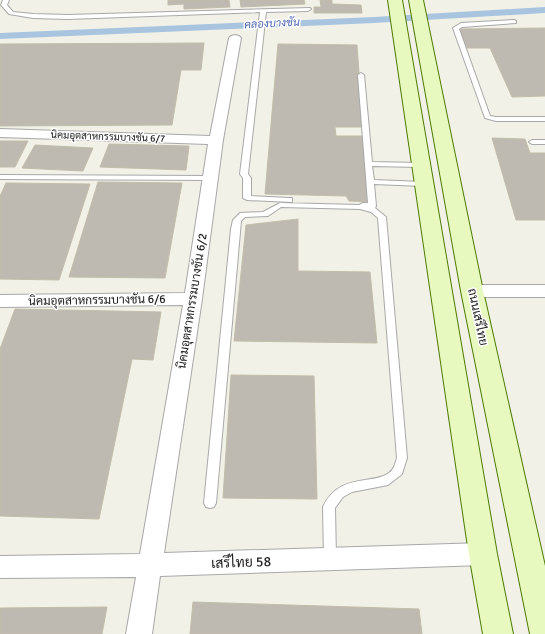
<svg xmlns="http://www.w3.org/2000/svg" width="545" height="634" font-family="Signika,Sarabun,sans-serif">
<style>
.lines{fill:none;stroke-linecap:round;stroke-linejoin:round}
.canal{fill:#a9c4de;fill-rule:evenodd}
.building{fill:#bebab1;stroke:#c3bcaa}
.service-casing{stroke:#a8a8a8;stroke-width:2}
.minor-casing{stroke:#a8a8a8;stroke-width:2}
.secondary-casing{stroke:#4f7a06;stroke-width:2}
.service{fill:#fff;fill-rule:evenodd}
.minor{fill:#fff;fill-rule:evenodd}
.secondary{fill:#e7f9be;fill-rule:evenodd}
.labels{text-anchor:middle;stroke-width:3;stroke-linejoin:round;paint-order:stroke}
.far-street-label{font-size:10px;fill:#212121;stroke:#fff}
.far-water-label{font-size:11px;font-style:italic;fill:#4d65b1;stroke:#fff}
.street-label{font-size:12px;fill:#212121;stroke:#fff}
.near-street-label{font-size:14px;fill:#212121;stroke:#fff}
</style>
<rect width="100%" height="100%" fill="#f1f1e8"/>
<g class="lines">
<!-- canal -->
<path class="canal" d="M545,7V13L374,23L0,39V33L374,17Z"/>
</g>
<!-- building -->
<path class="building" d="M168,0H229L230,7L184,9V4L168,5Z
M240,0H304L305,4L241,7Z
M320,0H332V4L361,5L362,13H314V7H321Z
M545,28V96L512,97L490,48H467L459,29Z
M204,43L201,70H181L172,125L0,126V44Z
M278,44L357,45L363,127H335L336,136H362L371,202L349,201L346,196L265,194Z
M492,138L525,139L530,153H545V220H516Z
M0,141H28L15,167H0Z
M109,144L189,146L186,170L100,167Z
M35,145L93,148L83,171L22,168Z
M98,182L182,183L165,278L69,277Z
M6,183L90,184L59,280L0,279V196Z
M298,219V271L370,272L377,343L234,341L246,225Z
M15,309L161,312L153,360L132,359L99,519L0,516V349Z
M231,375L314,376L317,499L223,498Z
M193,602L419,609L422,634H190Z
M107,607L102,634H0V608Z"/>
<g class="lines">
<defs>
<path id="service" d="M3,0H9L7,5L13,12L33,14L68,15L310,8L311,9L308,11L266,12L248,174L251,178V196L289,198H292V202L247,200L243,198V178L240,174L260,12L68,19L33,18L9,14L1,5Z
M514,20L516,21V23L462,27L459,29L490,116L496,117H545V121H496L485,118L453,28L461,23Z
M361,73L364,75L372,162L420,163L424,165L420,167L372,166L374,180L423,182L427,184L423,186L374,184L376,206L375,208L386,217L407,458L402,474L388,485L352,492L343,497L335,508L336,559L334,563L330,565L326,563L324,559L323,507C341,468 382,489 394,467C395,464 396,461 397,458L378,218L371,212L360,209L281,207L268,216L245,217L241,221L216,503L214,507L210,508L206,507L204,503L231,229L233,220L240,213L263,212L280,203L359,205L363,203H368L358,75Z
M545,140V144H532L529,142L532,140Z
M0,175L211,176L215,178L211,180L0,179Z"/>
<path id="minor" d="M235,35L239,36L241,38L223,140L202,299L164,553L483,543L491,546L495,554L491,562L483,565L160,576L152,634H126L136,577L0,578V556L140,554L183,305L0,307V295L185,293L208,144L0,137V129L210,136L229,38L231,36Z
M472,285H545V297H472L466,295L463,291L466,287Z"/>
<path id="secondary" d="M388,0H402L497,554L513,634H483L469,554Z
M409,0H423L483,291L545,566V634H530L461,291Z"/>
</defs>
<!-- service casing -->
<use href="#service" class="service-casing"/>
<!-- minor casing -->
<use href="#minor" class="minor-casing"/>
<!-- secondary casing -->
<use href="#secondary" class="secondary-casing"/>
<!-- service -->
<use href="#service" class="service"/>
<!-- minor -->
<use href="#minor" class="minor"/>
<!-- secondary -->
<use href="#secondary" class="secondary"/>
</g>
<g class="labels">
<!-- far-street labels -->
<g class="far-street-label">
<text transform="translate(108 136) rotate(2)" y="4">นิคมอุตสาหกรรมบางชัน 6/7</text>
</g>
<!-- far-water labels -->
<g class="far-water-label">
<text transform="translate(272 23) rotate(-3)" y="4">คลองบางชัน</text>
</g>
<!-- street labels -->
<g class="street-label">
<text transform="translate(97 300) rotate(-1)" y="4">นิคมอุตสาหกรรมบางชัน 6/6</text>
<text transform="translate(192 301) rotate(-81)" y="4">นิคมอุตสาหกรรมบางชัน 6/2</text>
<text transform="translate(478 317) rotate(78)" y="4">ถนนเสรีไทย</text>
</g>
<!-- near-street labels -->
<g class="near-street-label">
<text transform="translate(241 562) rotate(-2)" y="5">เสรีไทย 58</text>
</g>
</g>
</svg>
